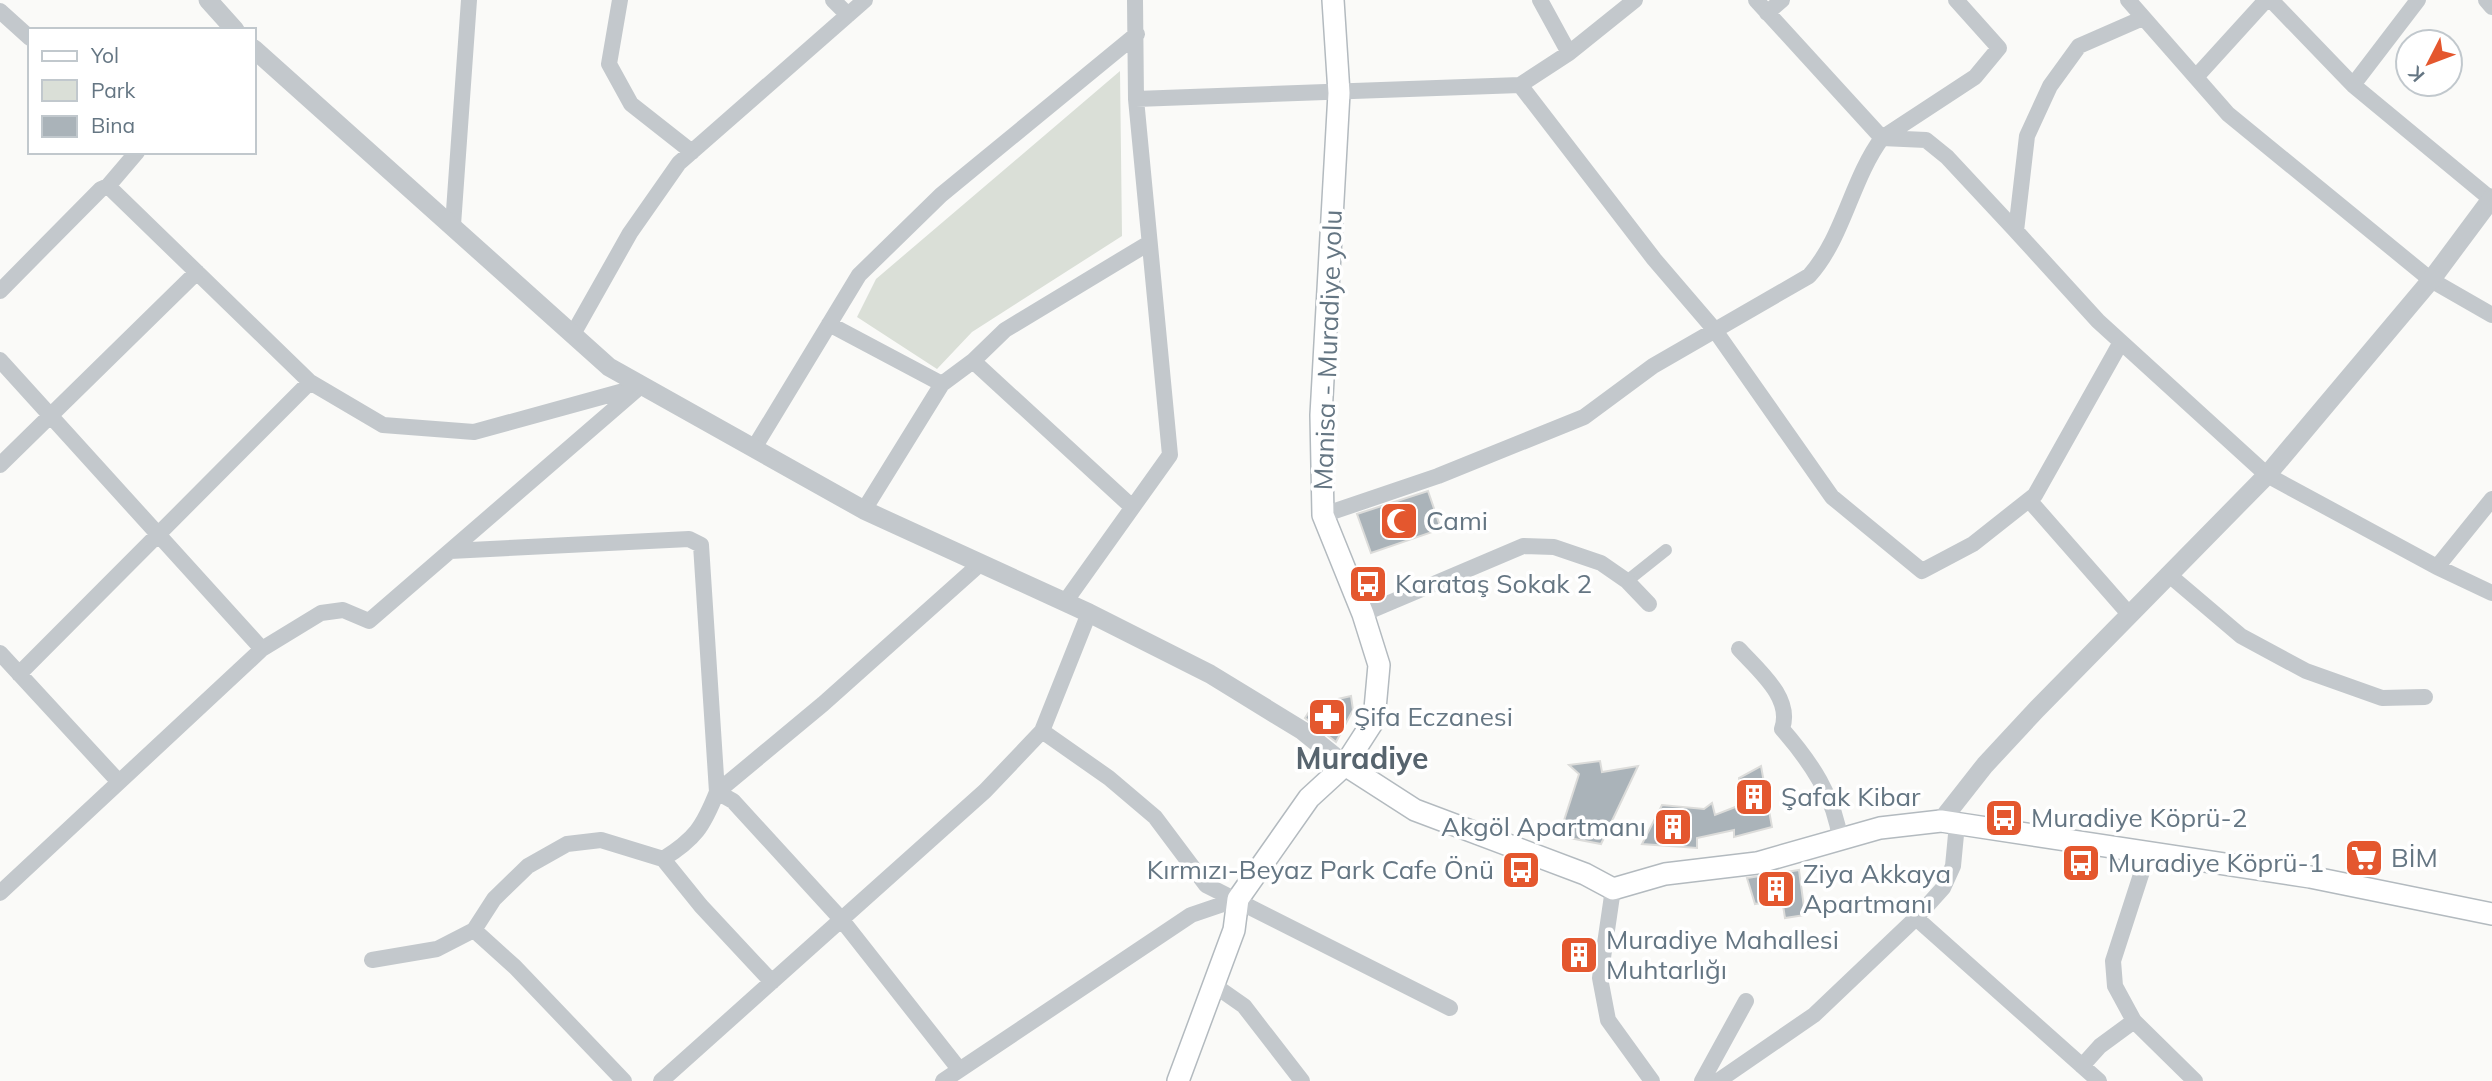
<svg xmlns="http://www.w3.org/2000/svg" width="2492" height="1081" font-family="Mulish,sans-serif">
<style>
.green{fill:#dadfd7}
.building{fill:#aab3b9;stroke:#dcdcda;stroke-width:2}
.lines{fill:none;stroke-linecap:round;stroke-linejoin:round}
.secondary-casing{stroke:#b3babf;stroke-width:24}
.pedestrian{stroke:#c3c8cc;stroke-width:12}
.minor{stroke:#c3c8cc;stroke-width:16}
.tertiary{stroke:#c3c8cc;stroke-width:19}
.secondary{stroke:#fff;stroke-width:21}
.labels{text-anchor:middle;stroke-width:7;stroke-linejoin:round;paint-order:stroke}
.street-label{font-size:26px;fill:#657683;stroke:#fff}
.poi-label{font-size:26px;fill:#657683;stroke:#fff;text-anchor:start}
.quarter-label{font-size:30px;font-weight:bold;fill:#57646e;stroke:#fff}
</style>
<rect width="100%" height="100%" fill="#fafaf8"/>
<!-- green -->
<path class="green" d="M1120,71L1122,236L972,332L937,369L857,317L876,279Z"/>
<!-- building -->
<path class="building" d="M1428,491L1441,529L1371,553L1357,514Z
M1351,696L1353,710L1336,742L1305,718L1312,707L1326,713L1334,700Z
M1600,761L1602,772L1638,766L1601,844L1559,836L1579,774L1569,765Z
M1761,766L1772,827L1734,837V830L1697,838V848L1642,844L1662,805L1704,809L1712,803L1715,815L1743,804L1739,778Z
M1799,870L1805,915L1785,918L1782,899L1755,904L1747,878Z
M1572,945L1588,948L1585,966L1569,962Z"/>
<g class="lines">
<defs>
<path id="secondary" d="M1345,765L1415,810L1585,874L1613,889L1665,874L1757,863L1880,828L1941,821L2310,877L2492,914
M1178,1081L1234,930L1238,899L1309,798L1345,765L1374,720L1379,665L1363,614L1323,515L1321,415L1339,93L1333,0"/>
</defs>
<!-- secondary casing -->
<use href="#secondary" class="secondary-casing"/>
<!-- pedestrian -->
<path class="pedestrian" d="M1627,581L1666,550"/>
<!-- minor -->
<path class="minor" d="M620,0L609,64L631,104L692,152
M833,0L848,15
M1540,0L1569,53
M1756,0L1882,138L1975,77L1999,48L1956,0
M2128,0L2228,114L2431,280L2492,315
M2271,0L2353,85L2492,200
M2486,0L2492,7
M0,11L30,38
M1767,13L1782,0
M2143,18L2079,46L2050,86L2027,136L2016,231L2098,321L2267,475L2437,567L2492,593
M2196,77L2266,0
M1520,85L1654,259L1714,329L1832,497L1922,571L1973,544L2035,495L2121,342
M2353,85L2418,0
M1136,99L1520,85L1569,53L1635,0
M108,186L310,382L383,425L474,432L638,387
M453,225L469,0
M0,291L101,189L108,186L137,152
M829,324L942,384
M573,334L630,233L679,163L865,0
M0,360L262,649
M973,361L1132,507
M754,448L859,275L941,195L1137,34
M0,465L197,272
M2029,500L2129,614
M864,510L942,384L973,361L1005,330L1149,243
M1323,515L1438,476L1584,417L1653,366L1809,276C1844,237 1851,180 1882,138L1926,140L1947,157L2016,231
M450,551L689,539L701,545L717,792C703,827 695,839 663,859
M2437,567L2492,499
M2168,574L2241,636L2306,671L2382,698L2425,697
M1065,602L1170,455L1136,99L1135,0
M1363,614L1523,546L1554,547L1601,563L1627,581L1649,604
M1739,649C1758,670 1793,698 1782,729C1810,761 1835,797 1840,840
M0,653L119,782
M19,674L310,382
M1042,731L1109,778L1155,817L1206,885L1450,1008
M717,792L733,801L841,919L959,1069
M717,792L823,704L981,563
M2148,853L2113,961L2115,986L2134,1021L2195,1081
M1613,889L1600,978L1608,1020L1652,1081
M0,893L262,649L321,613L343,610L369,621L642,385
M1916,918L2099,1081
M474,930L515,967L624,1081
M372,960L437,949L474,930L494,899L528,866L567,844L601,840L663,859L701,906L772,982
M1214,985L1244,1006L1302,1081
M2082,1066L2100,1046L2134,1021
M661,1081L985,791L1042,731L1089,613
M943,1081L1191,915L1238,899
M1702,1081L1746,1001
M1718,1081L1814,1015L1916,918L1943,888L1953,866L1957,824"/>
<!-- tertiary -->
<path class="tertiary" d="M208,0L235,30
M254,49L609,367L864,510L1089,613L1210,674L1303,731L1345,765
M1941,821L1985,765L2037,709L2267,475L2431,280L2492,198"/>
<!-- secondary -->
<use href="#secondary" class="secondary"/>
</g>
<!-- icons -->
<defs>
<symbol id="mosque-square" viewBox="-11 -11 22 22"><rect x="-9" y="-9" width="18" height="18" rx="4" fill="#e4572e" stroke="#fff"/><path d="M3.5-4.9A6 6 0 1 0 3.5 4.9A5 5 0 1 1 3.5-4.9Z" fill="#fff"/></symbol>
<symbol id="bus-square" viewBox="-11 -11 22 22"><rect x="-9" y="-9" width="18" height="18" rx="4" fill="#e4572e" stroke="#fff"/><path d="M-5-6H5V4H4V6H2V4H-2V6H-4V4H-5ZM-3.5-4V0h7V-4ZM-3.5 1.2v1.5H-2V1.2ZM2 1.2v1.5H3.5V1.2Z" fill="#fff"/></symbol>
<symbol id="pharmacy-square" viewBox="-11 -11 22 22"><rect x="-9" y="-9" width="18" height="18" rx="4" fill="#e4572e" stroke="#fff"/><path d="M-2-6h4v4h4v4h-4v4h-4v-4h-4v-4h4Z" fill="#fff"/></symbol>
<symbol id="building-square" viewBox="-11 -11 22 22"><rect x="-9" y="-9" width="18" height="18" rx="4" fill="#e4572e" stroke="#fff"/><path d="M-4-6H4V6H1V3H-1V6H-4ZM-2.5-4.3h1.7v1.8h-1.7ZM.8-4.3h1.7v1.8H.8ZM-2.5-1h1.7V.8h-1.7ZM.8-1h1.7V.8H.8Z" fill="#fff"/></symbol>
<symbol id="supermarket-square" viewBox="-11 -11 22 22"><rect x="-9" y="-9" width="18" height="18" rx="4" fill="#e4572e" stroke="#fff"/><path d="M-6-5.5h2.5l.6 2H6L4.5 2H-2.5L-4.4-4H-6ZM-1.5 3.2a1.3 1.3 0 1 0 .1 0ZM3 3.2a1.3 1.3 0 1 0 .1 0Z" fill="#fff"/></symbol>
</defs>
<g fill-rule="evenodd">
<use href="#mosque-square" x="1377" y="499" width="44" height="44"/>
<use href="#bus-square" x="1346" y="562" width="44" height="44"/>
<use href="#pharmacy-square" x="1305" y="695" width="44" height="44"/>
<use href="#building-square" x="1732" y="775" width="44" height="44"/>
<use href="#bus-square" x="1982" y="796" width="44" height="44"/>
<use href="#building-square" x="1651" y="805" width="44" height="44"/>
<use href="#supermarket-square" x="2342" y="836" width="44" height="44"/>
<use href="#bus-square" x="2059" y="841" width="44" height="44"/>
<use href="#bus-square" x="1499" y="848" width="44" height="44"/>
<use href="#building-square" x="1754" y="867" width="44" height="44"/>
<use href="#building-square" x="1557" y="933" width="44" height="44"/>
</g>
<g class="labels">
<!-- street labels -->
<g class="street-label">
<text transform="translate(1328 350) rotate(-88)" y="9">Manisa - Muradiye yolu</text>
</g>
<!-- poi labels -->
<g class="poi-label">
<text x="1426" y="530">Cami</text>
<text x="1395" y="593">Karataş Sokak 2</text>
<text x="1354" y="726">Şifa Eczanesi</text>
<text x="1781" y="806">Şafak Kibar</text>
<text x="2031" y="827">Muradiye Köprü-2</text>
<text x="1646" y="836" text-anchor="end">Akgöl Apartmanı</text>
<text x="2391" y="867">BİM</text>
<text x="2108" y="872">Muradiye Köprü-1</text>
<text x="1494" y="879" text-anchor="end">Kırmızı-Beyaz Park Cafe Önü</text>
<text x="1803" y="883">Ziya Akkaya<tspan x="1803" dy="30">Apartmanı</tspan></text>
<text x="1606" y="949">Muradiye Mahallesi<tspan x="1606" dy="30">Muhtarlığı</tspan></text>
</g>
<!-- quarter labels -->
<g class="quarter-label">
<text x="1362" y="769">Muradiye</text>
</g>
</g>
<!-- legend -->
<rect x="28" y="28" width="228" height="126" fill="#ffffff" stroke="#c1c8cd" stroke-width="2"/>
<rect x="42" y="51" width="35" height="10" fill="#ffffff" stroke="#c1c8cd" stroke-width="2"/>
<text x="91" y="63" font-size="21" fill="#657683">Yol</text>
<rect x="42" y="80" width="35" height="21" fill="#dadfd7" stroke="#c1c8cd" stroke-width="2"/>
<text x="91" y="98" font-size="21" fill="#657683">Park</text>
<rect x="42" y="116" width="35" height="21" fill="#aab3b9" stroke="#c1c8cd" stroke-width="2"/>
<text x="91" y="133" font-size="21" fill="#657683">Bina</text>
<!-- north arrow -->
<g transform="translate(2429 63) rotate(228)"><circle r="33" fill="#ffffff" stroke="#c1c8cd" stroke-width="2"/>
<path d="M0-5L12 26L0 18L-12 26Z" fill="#e4572e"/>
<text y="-10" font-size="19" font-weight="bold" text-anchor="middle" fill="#657683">K</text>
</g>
</svg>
